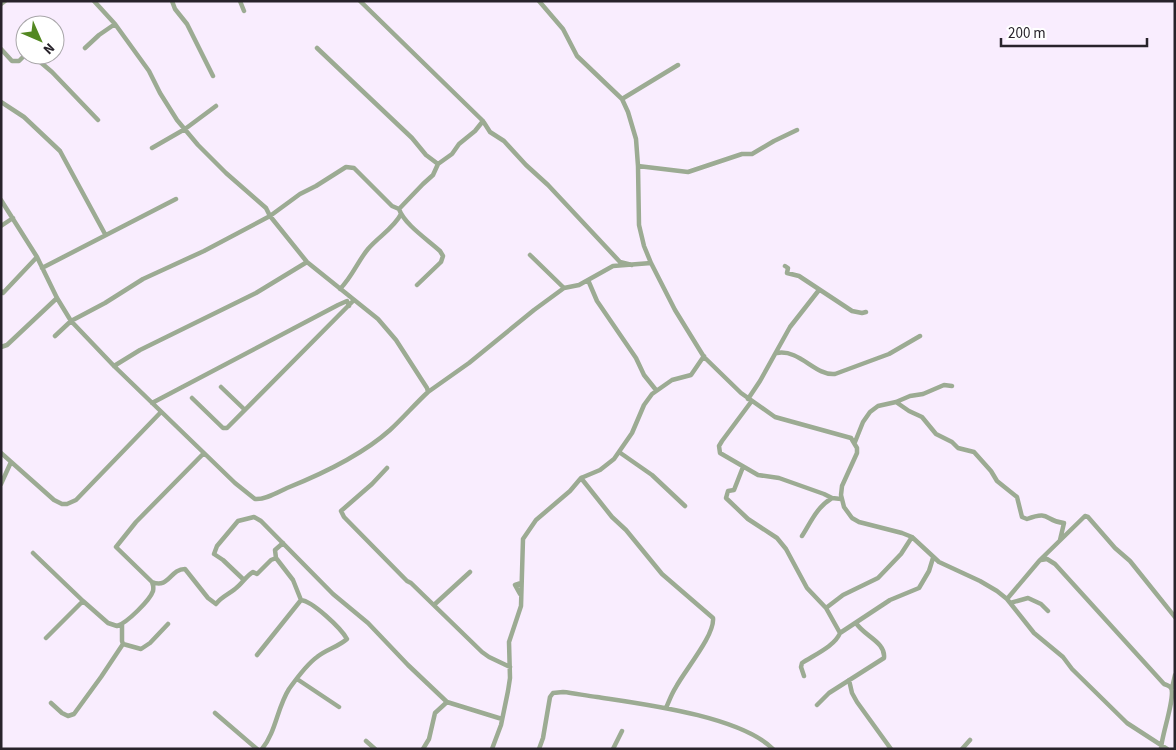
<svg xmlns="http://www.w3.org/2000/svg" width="1176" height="750" font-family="'Source Sans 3',sans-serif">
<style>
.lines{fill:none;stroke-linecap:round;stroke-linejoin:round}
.minor{stroke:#9cab93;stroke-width:4.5}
</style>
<rect width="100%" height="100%" fill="#f9edfe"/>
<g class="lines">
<!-- minor -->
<path class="minor" d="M172,1L175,9L187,24L213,76
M240,1L244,11
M360,1L483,121L490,132L504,141L526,165L548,185L620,262L632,265
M539,1L563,29L577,56L622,99L628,112L636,139L638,166L639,225L644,246L651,263L675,310L704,357L741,393L775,417L851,438L857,448V453L842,486L841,495L844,507L852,518L859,522L902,533L912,537L939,562L980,581L997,591L1007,599L1034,633L1063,657L1072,669L1127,723L1167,749
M1,4L5,1
M85,48L99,35L115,24
M317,48L412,138L426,155L438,164
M1,49L12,61H19L25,55
M32,55L52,72L98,120
M622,99L678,65
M1,102L24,117L60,151L105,234
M152,148L185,129L216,106
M638,166L688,172L742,154H752L774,141L797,130
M1,200L37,257L57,298L71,321L114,366L235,483L255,499C265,500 278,492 287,488C322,474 362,455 390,430C403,418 415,404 428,392L427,388L396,340L378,319L307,262L270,216L266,208L226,173L198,145L177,120L160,93L149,71L115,24L94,1
M399,209L423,184L433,175L438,164L452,154L459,144L475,131L483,121
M1,226L13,218
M530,255L564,288L579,285L613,266L651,263
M785,266L788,268L787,273L799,276L852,311L862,313L866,312
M42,268L176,199
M588,280L597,301L636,358L644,375L656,390
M340,289C352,277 358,261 368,249C378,237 394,228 401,214
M1,291L3,293L37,257
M55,336L71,321L105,303L143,279L204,251L270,216L300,194L316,186L346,167L354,168L392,206L399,209C404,224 428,240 440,251L443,256L441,262L417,285
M1,347L7,345L57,298
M777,353C800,349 815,376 835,374L889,354L920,336
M114,366L140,350L256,293L307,262
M221,387L245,410
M428,392L469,363L534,310L564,288
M192,398L223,428H227L354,300
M748,399L760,381L790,327L819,290
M751,402L722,441L719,446L720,453L758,475L779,478L824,494L832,498L841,499
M896,402L909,411L922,417L936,434L952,442L958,448L974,452L991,471L997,481L1017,497L1022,517L1027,519C1051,510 1044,521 1064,523L1060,540
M152,403L338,305L347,301L349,306
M855,442L863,422L870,412L878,406L896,402L910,396L923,394L944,385L952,386
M619,452L652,475L685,506
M1,453L54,500L62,504H67L76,500L161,412
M743,467L734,490L728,491L726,498L748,519L777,538L786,549L807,588L826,608L840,633C835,646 814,655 802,663L801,667L804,676
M387,468L372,484L341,511L344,517L407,581L411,583L482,652L489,657L510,667
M581,478L612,517L626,530L662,574L713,618C715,635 685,670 676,687C672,693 669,701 666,708
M1,484L11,462
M802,536C811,522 816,508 832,498
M33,553L83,601
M276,558L293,580L301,600
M1041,560L1047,559L1055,564L1164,684C1167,685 1170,686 1171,688C1176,696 1161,737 1161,749
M244,580L223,560L214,554L217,546L238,521L254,517L261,521L333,594L368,623L408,665L447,702L435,713L429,739L423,749
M152,582C169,589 170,569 185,569L208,598L216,604C221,597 229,594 235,589C242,584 246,576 253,572L257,574L271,560L276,558L275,550L283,543
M520,594L515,585L521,583
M1007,599L1040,560L1085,516L1088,517L1115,548L1130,561L1175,617
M1010,603L1028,598L1041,604L1048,611
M435,604L470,572
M826,608L843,595L878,578L901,554L912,537
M122,625V641L123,644L141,649L150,643L168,624
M840,633L890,600L919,588L929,571L933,558
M46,638L83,601L108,623L117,626C127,623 150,600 153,591C154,586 153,586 152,582L116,547L136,522L204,453
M257,655L301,600C312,601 341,628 347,639C338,647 327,649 317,657C306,665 297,678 289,689C277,708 276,732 262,749
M297,679L339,707
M849,680L852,693L857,702L891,749
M1172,688L1175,675
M447,702L502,719
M51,703L62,713L68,716L74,714L101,677L123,644
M817,705L829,693L884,658C886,642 864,636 856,623
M215,713L257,749
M366,741L375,749
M492,749L501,725L508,691L510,678L509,642L521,606L523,539L536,520L570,491L581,478L600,470L614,459L632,433L644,405L652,394L672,380L691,375L704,356
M539,749L543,738L550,697L553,693L563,692C575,693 586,696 597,697C643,704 740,716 773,749
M613,749L622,731
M962,749L970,740"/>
</g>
<!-- border -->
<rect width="1176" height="750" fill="none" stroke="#28232b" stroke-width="5"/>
<!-- north arrow -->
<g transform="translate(40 40) rotate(135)"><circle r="24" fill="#ffffff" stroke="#a9a7aa"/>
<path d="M0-4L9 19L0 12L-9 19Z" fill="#538821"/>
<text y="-8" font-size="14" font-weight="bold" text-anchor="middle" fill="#28232b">N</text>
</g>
<!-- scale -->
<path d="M1001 38v8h146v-8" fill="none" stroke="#28232b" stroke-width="2.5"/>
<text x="1008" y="38" font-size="15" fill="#28232b" stroke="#ffffff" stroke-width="4" paint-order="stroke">200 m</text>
</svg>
